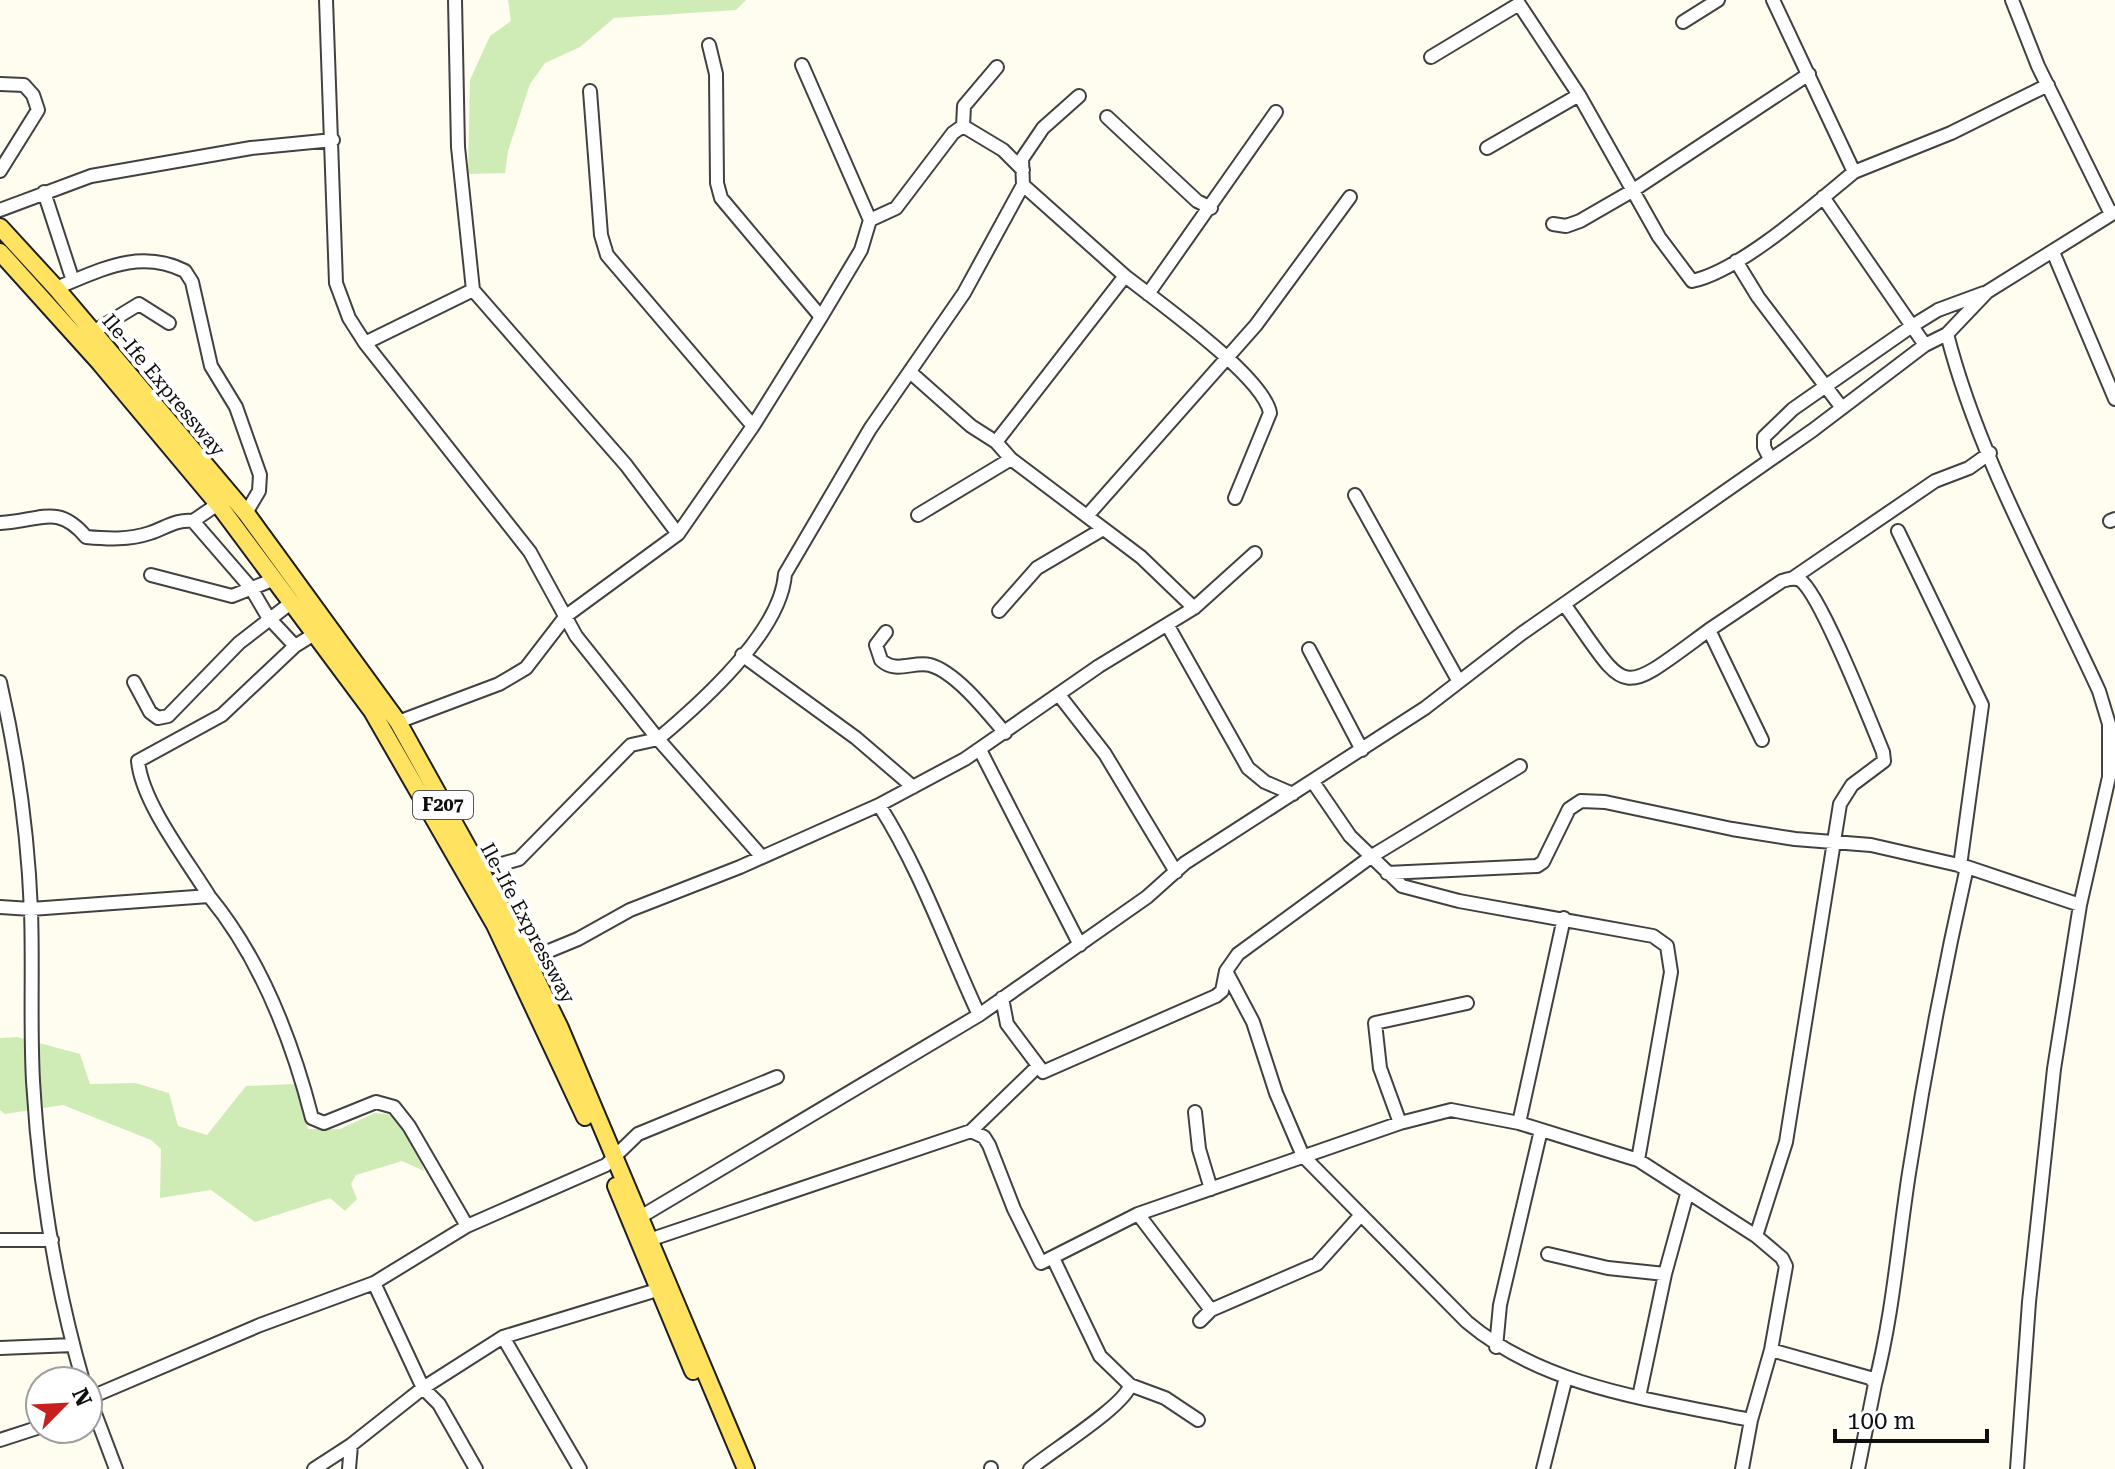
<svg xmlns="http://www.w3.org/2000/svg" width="2115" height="1469" font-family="'Roboto Serif',serif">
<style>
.green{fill:#cfecb7}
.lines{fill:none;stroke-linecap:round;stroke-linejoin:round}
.minor-casing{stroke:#414141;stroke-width:16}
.major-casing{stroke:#1f1f1f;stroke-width:20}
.minor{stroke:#fff;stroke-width:12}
.major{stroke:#ffe260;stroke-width:16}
.labels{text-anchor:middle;stroke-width:8;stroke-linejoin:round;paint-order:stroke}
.shield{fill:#fff;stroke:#565656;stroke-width:2}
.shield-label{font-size:18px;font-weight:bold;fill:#0e0e0e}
.street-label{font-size:20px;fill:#0e0e0e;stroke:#fff}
</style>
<rect width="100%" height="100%" fill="#fffdf0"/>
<!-- green -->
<path class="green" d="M508,0H746L736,10L614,18L580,47L545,63L530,84L508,151L505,173L468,174L470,80L490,36L511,21Z
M17,1037L80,1054L90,1084L135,1083L169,1093L178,1126L207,1135L246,1086L295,1084L308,1129H340L375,1113L394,1115L417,1149L424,1171L402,1161L356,1175L351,1184L357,1199L345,1211L330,1198L255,1222L211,1190L160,1198L161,1149L151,1140L63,1105L5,1114L0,1110V1038Z"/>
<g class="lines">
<defs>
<path id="minor" d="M326,0L336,283L349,318L365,343L530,552L576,636L658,739C701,703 781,632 785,574L870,429L964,293L1023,185L1022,159L1043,128L1079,96
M455,0L458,147L473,290L626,465L678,534
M1773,0L1854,172L1951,133L2048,85
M2012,0L2038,66L2111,214
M1683,22L1718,0
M709,45L716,74L717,183L721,198L821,317
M1431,57L1519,4L1579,95L1659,237L1692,281C1740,271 1815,204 1854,172
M0,84L24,85L33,95L38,110L0,171
M590,91L601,235L607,255L753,426
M1107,117L1197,201L1211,208
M963,126L964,106L997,67
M1487,148L1579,95
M44,192L73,281
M1823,197L1925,345
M0,210L91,176L251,148L333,140
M870,220L896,208L953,133L963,126L1003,150L1023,170
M1553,224L1566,226L1580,221L1632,191L1809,74
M2053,252L2115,399
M1736,261L1758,297L1842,408
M1125,276C1157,301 1264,377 1270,413L1235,498
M56,288C101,270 139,248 185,271L192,282L211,366L236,407L260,475L259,491L246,513
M1148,294L1276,112
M93,332L139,304L169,323
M1947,334C1979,459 2046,575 2099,691L2109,724V777L2080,905L2054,1069L2029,1302L2017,1469
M365,343L473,290
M910,372L971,426L996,442L1011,459L1141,557L1194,608
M996,442L1125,276L1023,185
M1770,459L1764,447V437L1793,409L1912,326L1938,310L1984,293
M1355,495L1458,680
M918,515L1011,459
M1087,516L1256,325L1350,197
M193,521L251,588L268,617L295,646
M2110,521L2115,519
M0,523C38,522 57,502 86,537C108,539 129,540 150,533C165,528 177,519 193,521L218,504
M1898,531L1982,705L1960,866
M151,575L232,596L275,579
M1793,578L1935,481L1969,468L1990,453
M1564,604C1630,696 1615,699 1709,630
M999,611L1037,568L1103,529
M1168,626L1248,768L1265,782L1293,794
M886,632L876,645L881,660C896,674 913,661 930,665C956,672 988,713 1005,733
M1309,649L1362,750
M742,655L856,738L913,787
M0,682C17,756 28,834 31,911C33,968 30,1024 33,1081C39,1182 55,1284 83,1381
M134,682L150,712L158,718L168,716L239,643L292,602
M1059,695L1105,754L1176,872
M398,722L499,684L526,668L566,616L678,534L753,426L821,317L861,250L870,220L802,65
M980,750L1080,945
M1520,766L1372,856L1238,954L1226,971L1253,1022L1276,1093L1303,1156L1467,1322C1545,1388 1654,1400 1751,1420
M1313,782L1350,836L1402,886L1459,901L1653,936L1667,946L1671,972L1638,1160
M879,805C921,871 946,944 979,1015
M476,864L495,866L519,859L631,745L658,739L761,856
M1387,873L1537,866L1543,862L1569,809L1581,801L1605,802L1732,829L1795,839L1871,845L1967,867L2080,905
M209,896C187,860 142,803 138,761L222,715L295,646L316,633
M0,907L31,909L209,896C260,958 292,1040 312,1118L324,1123L376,1102L394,1107L409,1126L467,1226
M527,960L578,939L630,910L740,867L879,805L965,759L1099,666L1194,608L1255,553
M1002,998L1007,1024L1043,1072L1216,996L1222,991L1226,971
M1195,1112L1199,1149L1211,1189
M1400,1123L1380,1068L1375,1023L1467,1003
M1519,1123L1564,918
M971,1131L1037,1067
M1138,1214L1211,1310
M642,1216L979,1015L1147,897L1185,863L1425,708L1521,634L1813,430L1925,345L1947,334L1987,292L2115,212
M1756,1236L1786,1142L1840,804L1852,785L1884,761L1883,752C1871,723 1820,593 1800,580C1794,577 1789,579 1782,581L1709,630L1762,740
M652,1239L971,1131L984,1137L989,1145L1014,1209L1041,1263L1138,1214L1400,1123L1451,1110L1519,1123L1638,1160L1756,1236L1782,1258L1786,1266L1771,1350L1751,1420L1742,1469
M0,1240H52
M1548,1254L1608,1268L1665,1274
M374,1283L423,1388L439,1404L476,1469
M1200,1321L1211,1310L1317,1264L1360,1216
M503,1337L580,1469
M1496,1347L1500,1305L1541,1130
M0,1348L73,1345
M1771,1350L1870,1378L1875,1384L1858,1469
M1875,1384C1893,1314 1898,1244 1909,1173C1925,1070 1944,969 1967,867
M1130,1385L1165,1398L1198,1420
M88,1395L116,1469
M1639,1397L1665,1274L1687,1194
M89,1398L260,1325L374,1283L467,1226L606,1165L638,1134L777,1077
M0,1440L40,1427
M314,1469L351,1445L423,1388L503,1337L657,1290
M349,1469L351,1445
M991,1469V1468
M1030,1469C1050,1452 1126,1405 1130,1385L1100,1356L1053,1258
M1543,1469L1566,1377"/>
<path id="major" d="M0,227L56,288L246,513L398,722L503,911L560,1028L746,1469
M0,252L100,363L218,504L372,711L495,925L585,1117
M616,1186L693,1371"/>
</defs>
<!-- minor casing -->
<use href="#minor" class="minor-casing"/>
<!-- major casing -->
<use href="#major" class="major-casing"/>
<!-- minor -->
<use href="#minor" class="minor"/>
<!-- major -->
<use href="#major" class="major"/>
</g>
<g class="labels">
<!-- shield labels -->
<rect class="shield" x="413" y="791" width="60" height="28" rx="6"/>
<g class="shield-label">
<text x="443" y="811">F207</text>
</g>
<!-- street labels -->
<g class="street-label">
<text transform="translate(164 385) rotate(50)" y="7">Ile-Ife Expressway</text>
<text transform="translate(528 923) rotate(62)" y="7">Ile-Ife Expressway</text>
</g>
</g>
<!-- north arrow -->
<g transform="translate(64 1405) rotate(66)"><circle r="38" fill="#ffffff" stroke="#9f9f9f" stroke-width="2"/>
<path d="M0-6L14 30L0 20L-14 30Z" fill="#c6211f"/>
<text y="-12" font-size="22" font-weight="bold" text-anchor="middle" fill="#0e0e0e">N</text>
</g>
<!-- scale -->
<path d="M1835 1429v12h152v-12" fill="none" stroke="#0e0e0e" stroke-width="4"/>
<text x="1847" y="1429" font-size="24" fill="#0e0e0e" stroke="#ffffff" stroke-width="6" paint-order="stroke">100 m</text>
</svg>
